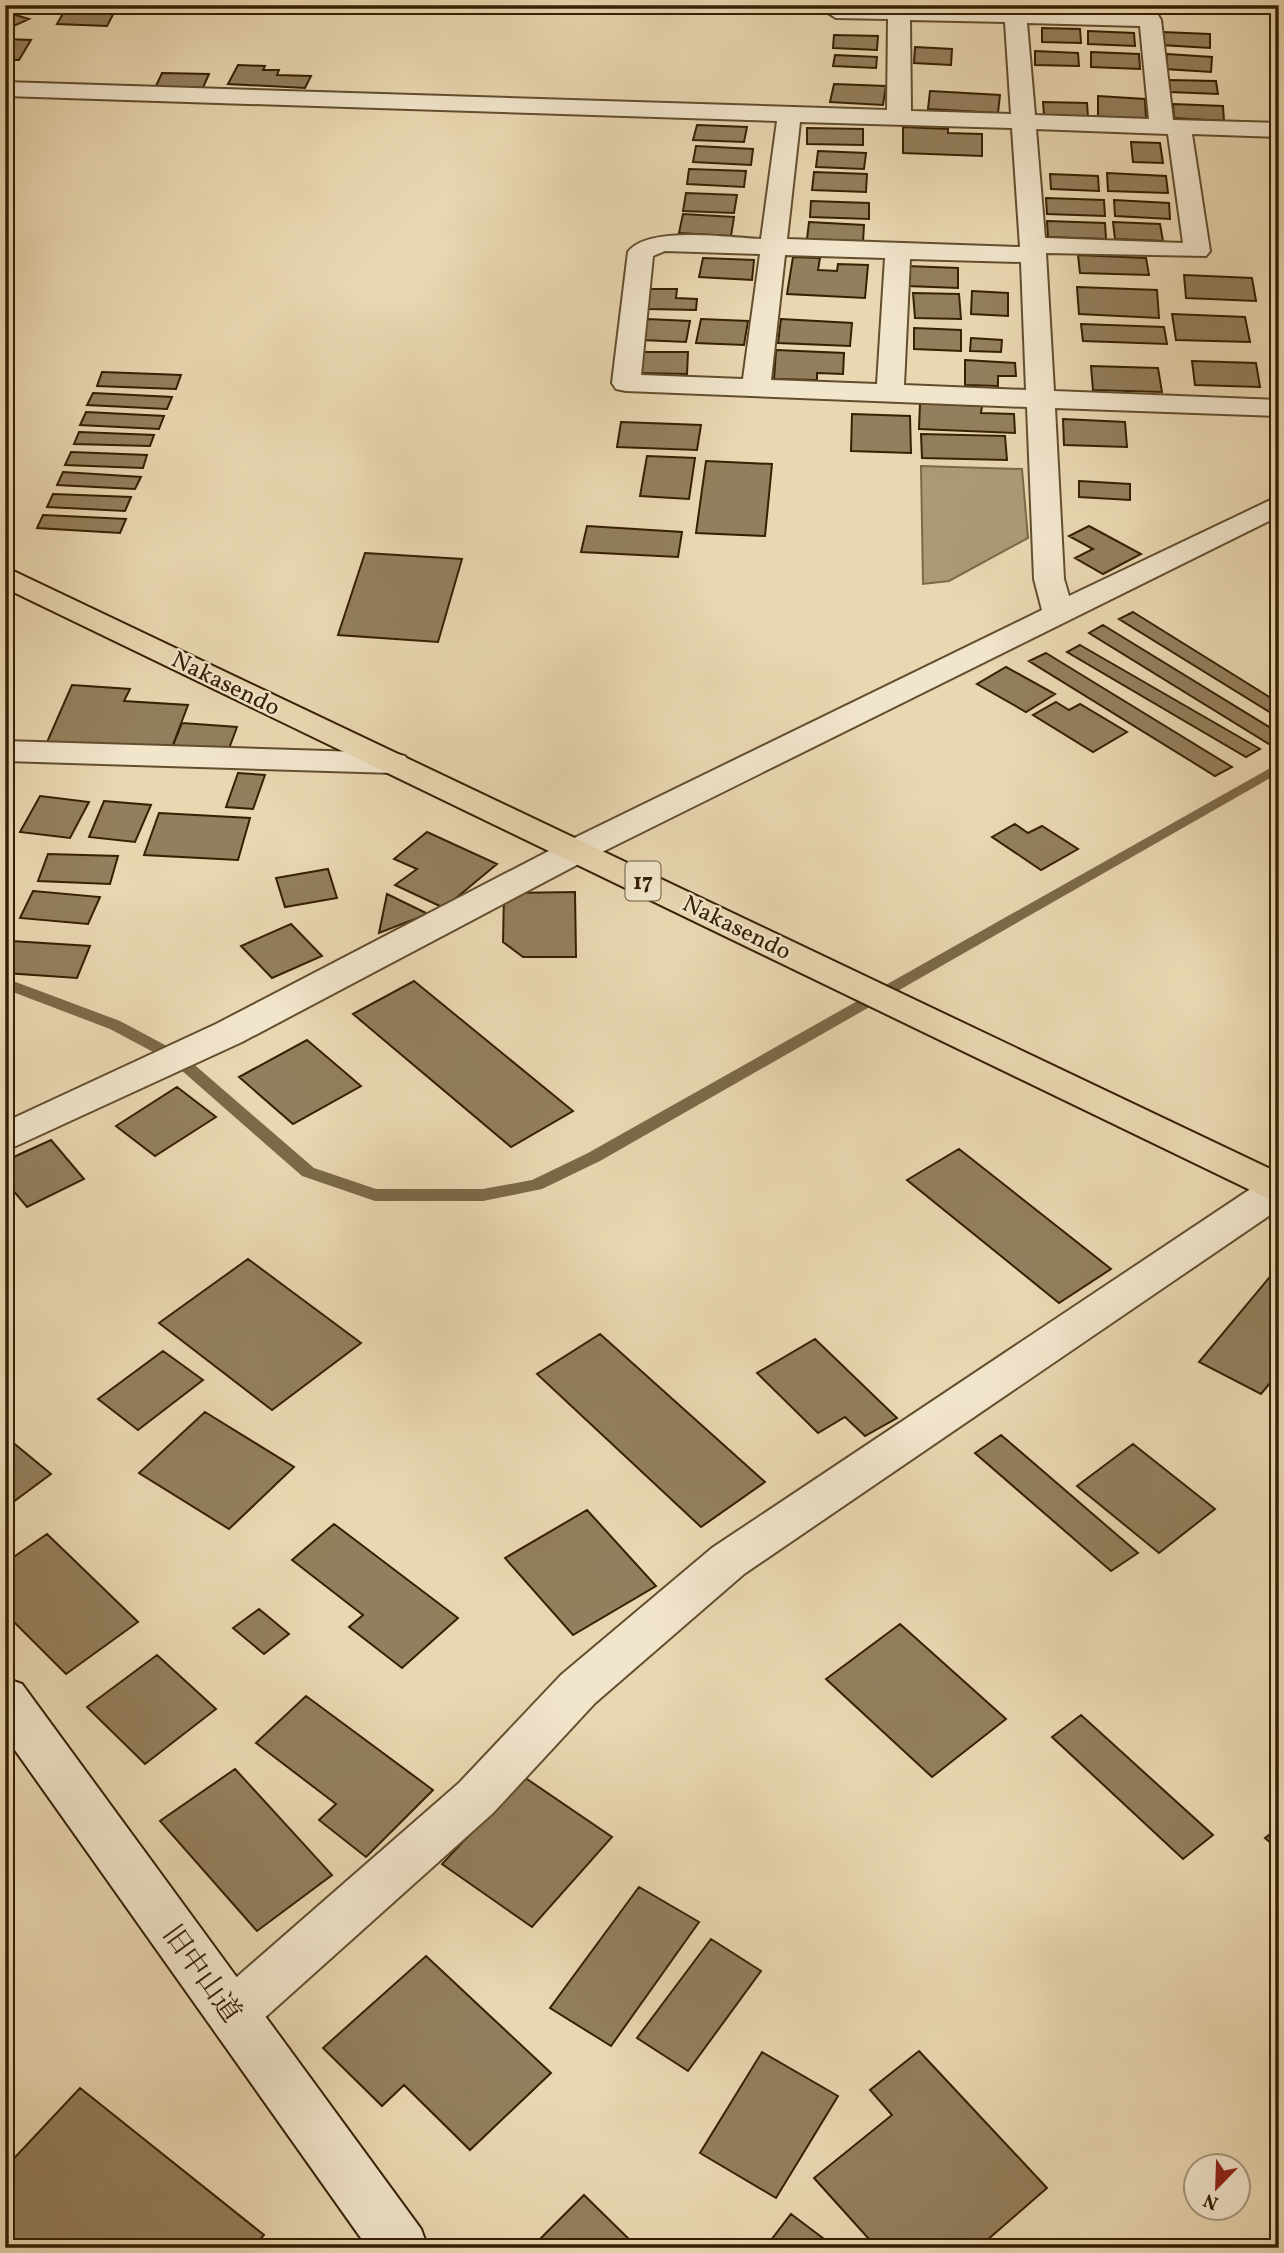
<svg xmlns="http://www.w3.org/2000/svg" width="1284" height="2253" font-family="Vollkorn,'Noto Serif JP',serif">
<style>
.water{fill:#ac9976;stroke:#7c6948;stroke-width:2}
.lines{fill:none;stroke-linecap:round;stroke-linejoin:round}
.stream{fill:#7c6948;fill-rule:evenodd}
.building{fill:#937f5d;stroke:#352003;stroke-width:2}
.street-casing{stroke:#624e2e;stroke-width:4}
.secondary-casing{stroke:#352003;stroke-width:4}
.highway-casing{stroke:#352003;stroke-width:4}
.street{fill:#f1e5cc;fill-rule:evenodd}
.secondary{fill:#f1e5cc;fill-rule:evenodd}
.highway{fill:#e9d7b1;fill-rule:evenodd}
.labels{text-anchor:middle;stroke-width:5;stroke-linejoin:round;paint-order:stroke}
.shield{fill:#f1e5cc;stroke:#6d5b3f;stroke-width:2}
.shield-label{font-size:23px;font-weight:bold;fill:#352003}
.street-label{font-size:24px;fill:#352003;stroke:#f1e5cc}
.near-street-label{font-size:28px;fill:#352003;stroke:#f1e5cc}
</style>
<rect width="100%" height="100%" fill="#e9d7b1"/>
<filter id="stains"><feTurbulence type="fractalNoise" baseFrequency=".00286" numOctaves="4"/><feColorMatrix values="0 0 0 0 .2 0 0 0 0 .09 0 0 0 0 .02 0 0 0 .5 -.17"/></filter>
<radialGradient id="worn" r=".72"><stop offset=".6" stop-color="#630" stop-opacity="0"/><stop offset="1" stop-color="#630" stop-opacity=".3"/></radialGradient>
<!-- water -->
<path class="water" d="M921,466L1022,469L1028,538L949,581L923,584Z"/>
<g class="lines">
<!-- stream -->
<path class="stream" d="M1279,763V773L600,1161L542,1189L483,1201H375L302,1176L172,1062L110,1029L5,989V978L120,1021L182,1054L314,1168L376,1189H483L532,1180L588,1153Z"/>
</g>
<!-- building -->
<path class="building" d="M89,5H118L107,26L57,24L65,10L86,11Z
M5,12L29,19L5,30Z
M1042,28L1080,29L1081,43L1042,42Z
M1088,31L1134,33L1135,46L1088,44Z
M1162,32L1210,34V48L1161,45Z
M834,35L878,36L877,50L833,48Z
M5,39L31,40L19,60H5Z
M915,47L952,49L951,65L914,63Z
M1035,51L1078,53L1079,66L1035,65Z
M1091,52L1139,54L1140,69L1091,67Z
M1167,54L1212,57L1211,72L1165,69Z
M835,55L877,57L876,68L833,66Z
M238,65L265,66L263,70H279L277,75L311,76L305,88L228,84Z
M162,73L209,74L202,90L155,88Z
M1169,80L1216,81L1218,94L1170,92Z
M834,84L886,86L883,105L830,102Z
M930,91L1000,95L998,113L928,109Z
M1098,96L1145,99L1146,119L1098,117Z
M1043,102L1087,103L1088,117L1044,115Z
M1173,104L1223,106L1224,121L1174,118Z
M697,125L747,127L744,142L693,140Z
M903,127L948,129V133L982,134V156L903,153Z
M807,128L863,129V145L807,144Z
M1131,142L1160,143L1163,163L1133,162Z
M696,146L753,149L751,165L693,162Z
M818,151L866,153L864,169L816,167Z
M689,169L746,171L744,187L687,184Z
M814,172L867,174L866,192L812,190Z
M1107,173L1166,176L1168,193L1108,191Z
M1050,174L1098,176L1099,191L1051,189Z
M686,193L737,195L734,213L683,211Z
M1046,198L1104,200L1105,216L1047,214Z
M1114,200L1169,203L1170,219L1115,216Z
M811,201L869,203V219L810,217Z
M683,214L734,217L731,236L679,233Z
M1047,221L1105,223L1106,239L1048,237Z
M809,222L864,225L863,242L807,239Z
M1113,222L1160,224L1163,241L1115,239Z
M1078,255L1146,258L1149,275L1080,273Z
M793,257L820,258L818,270L837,271L838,264L868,265L865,298L787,294Z
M703,258L754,260L752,280L699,277Z
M907,266L958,268V288L907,286Z
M1184,275L1252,278L1256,301L1186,298Z
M1077,287L1157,290L1159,318L1079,314Z
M650,289H677L676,298L697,299L696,310L648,309Z
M972,291L1008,293V316L971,314Z
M913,293L959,294L961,319L915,318Z
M1172,314L1245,317L1250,342L1176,340Z
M647,319L690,321L686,342L642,340Z
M701,319L748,321L744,345L696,343Z
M781,319L852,323L850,346L778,343Z
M1081,324L1164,327L1167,344L1083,341Z
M914,328L961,330V351L914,349Z
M971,338L1002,340L1001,352L970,351Z
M776,350L844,353L843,374L817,373V380L774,379Z
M638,352H688L687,374L636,373Z
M965,360L1015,363L1016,376H998V386L965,385Z
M1192,361L1256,363L1260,387L1195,385Z
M1091,366L1158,368L1162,392L1093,390Z
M102,372L181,375L176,389L97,386Z
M93,393L172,397L167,409L87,405Z
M920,403L982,406L981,413L1014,414L1015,433L919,429Z
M86,412L164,416L159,429L80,425Z
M852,414L910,416L911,453L851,451Z
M1063,419L1125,422L1127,447L1064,445Z
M621,422L701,425L697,450L617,447Z
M79,432L154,435L150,446L74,444Z
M921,434L1005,436L1007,460L922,458Z
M71,452L147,455L143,468L65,465Z
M647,456L695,458L689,499L640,496Z
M706,461L772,464L765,536L696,533Z
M63,472L141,477L135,489L57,485Z
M1079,481L1130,484V500L1079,497Z
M53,494L131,497L125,511L47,507Z
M43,515L126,519L120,533L37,528Z
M587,526L682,532L678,557L581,552Z
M1089,526L1141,554L1103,574L1075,558L1093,549L1069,536Z
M365,553L462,559L438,642L338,635Z
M1133,612L1279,703V718L1119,619Z
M1103,625L1279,733V739L1269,744L1089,633Z
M1080,645L1260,749L1246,757L1067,652Z
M1046,653L1232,767L1215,776L1029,661Z
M1006,667L1055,694L1026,712L977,684Z
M72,685L130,689L124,701L188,705L171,750L47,742Z
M1056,702L1069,710L1080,704L1127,732L1093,752L1033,715Z
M182,723L237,727L227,754L171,750Z
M238,773L265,775L253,809L226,807Z
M40,796L89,802L70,838L20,832Z
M104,801L151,805L135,842L89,837Z
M159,813L250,818L238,860L144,855Z
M1015,824L1028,833L1042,826L1078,849L1041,870L992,837Z
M427,832L497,864L444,908L395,885L417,869L394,859Z
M48,854L118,856L110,884L38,881Z
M328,869L337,898L285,907L276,878Z
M33,891L100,897L88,924L20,918Z
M575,892L576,957H523L503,942L504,893Z
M387,894L428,914L379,933Z
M291,924L322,956L272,978L241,946Z
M11,941L90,946L77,978L5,973V954Z
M414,981L573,1111L511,1147L353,1014Z
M307,1040L361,1086L293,1124L239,1077Z
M177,1087L216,1117L155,1156L116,1126Z
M51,1140L84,1179L27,1207L5,1181V1161Z
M959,1149L1111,1269L1059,1303L907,1180Z
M248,1259L361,1343L272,1410L159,1323Z
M1273,1273L1279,1276V1372L1261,1394L1199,1362Z
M600,1334L765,1482L701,1527L537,1374Z
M815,1339L897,1418L865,1436L845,1417L818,1433L757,1373Z
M163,1351L203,1380L138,1430L98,1399Z
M205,1412L294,1467L229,1529L139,1473Z
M1001,1435L1138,1553L1111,1571L975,1453Z
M5,1436L51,1474L5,1508Z
M1133,1444L1215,1509L1159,1553L1077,1486Z
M587,1510L656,1586L573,1635L505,1558Z
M334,1524L458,1618L402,1668L349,1627L363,1615L292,1560Z
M47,1534L138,1622L66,1674L5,1613V1563Z
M259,1609L289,1634L264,1654L233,1628Z
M900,1624L1006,1719L932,1777L826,1679Z
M157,1655L216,1709L145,1764L87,1707Z
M306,1696L433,1790L366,1857L319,1820L336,1804L256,1743Z
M1081,1715L1213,1835L1183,1859L1052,1737Z
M235,1769L332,1875L257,1931L160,1821Z
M524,1777L612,1837L532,1927L442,1864Z
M1279,1827V1850L1265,1838Z
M639,1887L699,1922L611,2046L550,2008Z
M711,1939L761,1971L688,2071L637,2038Z
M426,1956L551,2073L470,2150L404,2085L382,2106L323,2048Z
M919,2051L1047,2188L978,2248H877L814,2178L892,2115L870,2090Z
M762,2052L838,2096L776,2198L700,2153Z
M80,2088L264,2235L253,2248H5V2168Z
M584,2195L638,2248H531Z
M791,2214L836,2248H765Z"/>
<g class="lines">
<defs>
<path id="street" d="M865,5L1004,9V5H1026V10L1158,15L1161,20L1173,120L1279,123V137L1192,134L1210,251L1206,256L1046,253L1054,391L1279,400V416L1055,408L1064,579L1069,596L1279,496V516L590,858L242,1042L5,1151V1122L216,1024L566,842L1042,610L1034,579L1027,407L626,391L616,389L612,383L628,252C647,225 731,238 761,239L777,121L5,96V82L887,110L888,19L836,18L825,11L833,5ZM910,20L1005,22L1011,114L911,111ZM1027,23L1140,26L1149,119L1035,115ZM800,122L1012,128L1020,247L787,239ZM1036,129L1168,134L1183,243L1045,238ZM665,251L760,254L743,379L641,375L653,256ZM785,255L885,258L877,384L771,380ZM910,259L1021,262L1026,390L904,385Z
M5,741L393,753L405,756L410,763L405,770L393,773L5,761Z
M1279,1176V1209L744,1574L595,1703L493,1813L251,2030L233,2037L215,2030L207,2013L215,1996L459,1783L561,1675L712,1548L1264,1180Z"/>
<path id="secondary" d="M5,1678L22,1684L421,2229L428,2248H368L5,1736Z"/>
<path id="highway" d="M5,567L1279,1173V1204L5,588Z"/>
</defs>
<!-- street casing -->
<use href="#street" class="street-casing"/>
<!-- secondary casing -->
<use href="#secondary" class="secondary-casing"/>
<!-- highway casing -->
<use href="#highway" class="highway-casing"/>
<!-- street -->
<use href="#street" class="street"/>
<!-- secondary -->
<use href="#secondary" class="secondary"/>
<!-- highway -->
<use href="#highway" class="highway"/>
</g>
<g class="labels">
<!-- shield labels -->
<rect class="shield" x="625.5" y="861.5" width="35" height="39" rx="5"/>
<g class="shield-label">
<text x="643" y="889">17</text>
</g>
<!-- street labels -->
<g class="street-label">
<text transform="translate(226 683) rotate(26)" y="8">Nakasendo</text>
<text transform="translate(737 927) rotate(26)" y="8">Nakasendo</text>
</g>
<!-- near-street labels -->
<g class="near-street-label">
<text transform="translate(203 1973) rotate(54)" y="10">旧中山道</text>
</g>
</g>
<!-- margin -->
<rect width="1284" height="2253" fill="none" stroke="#e9d7b1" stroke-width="28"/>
<rect x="7" y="7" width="1270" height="2239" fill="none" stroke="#352003" stroke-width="3.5"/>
<rect x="14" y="14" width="1256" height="2225" fill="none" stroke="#352003" stroke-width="2"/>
<!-- north arrow -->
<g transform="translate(1217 2187) rotate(203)"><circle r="33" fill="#f1e5cc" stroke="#a6967c" stroke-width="2"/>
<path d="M0-5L12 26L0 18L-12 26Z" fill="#8f2418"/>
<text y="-10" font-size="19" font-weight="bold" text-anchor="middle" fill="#352003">N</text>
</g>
<rect width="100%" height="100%" filter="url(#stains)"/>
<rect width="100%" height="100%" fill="url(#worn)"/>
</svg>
